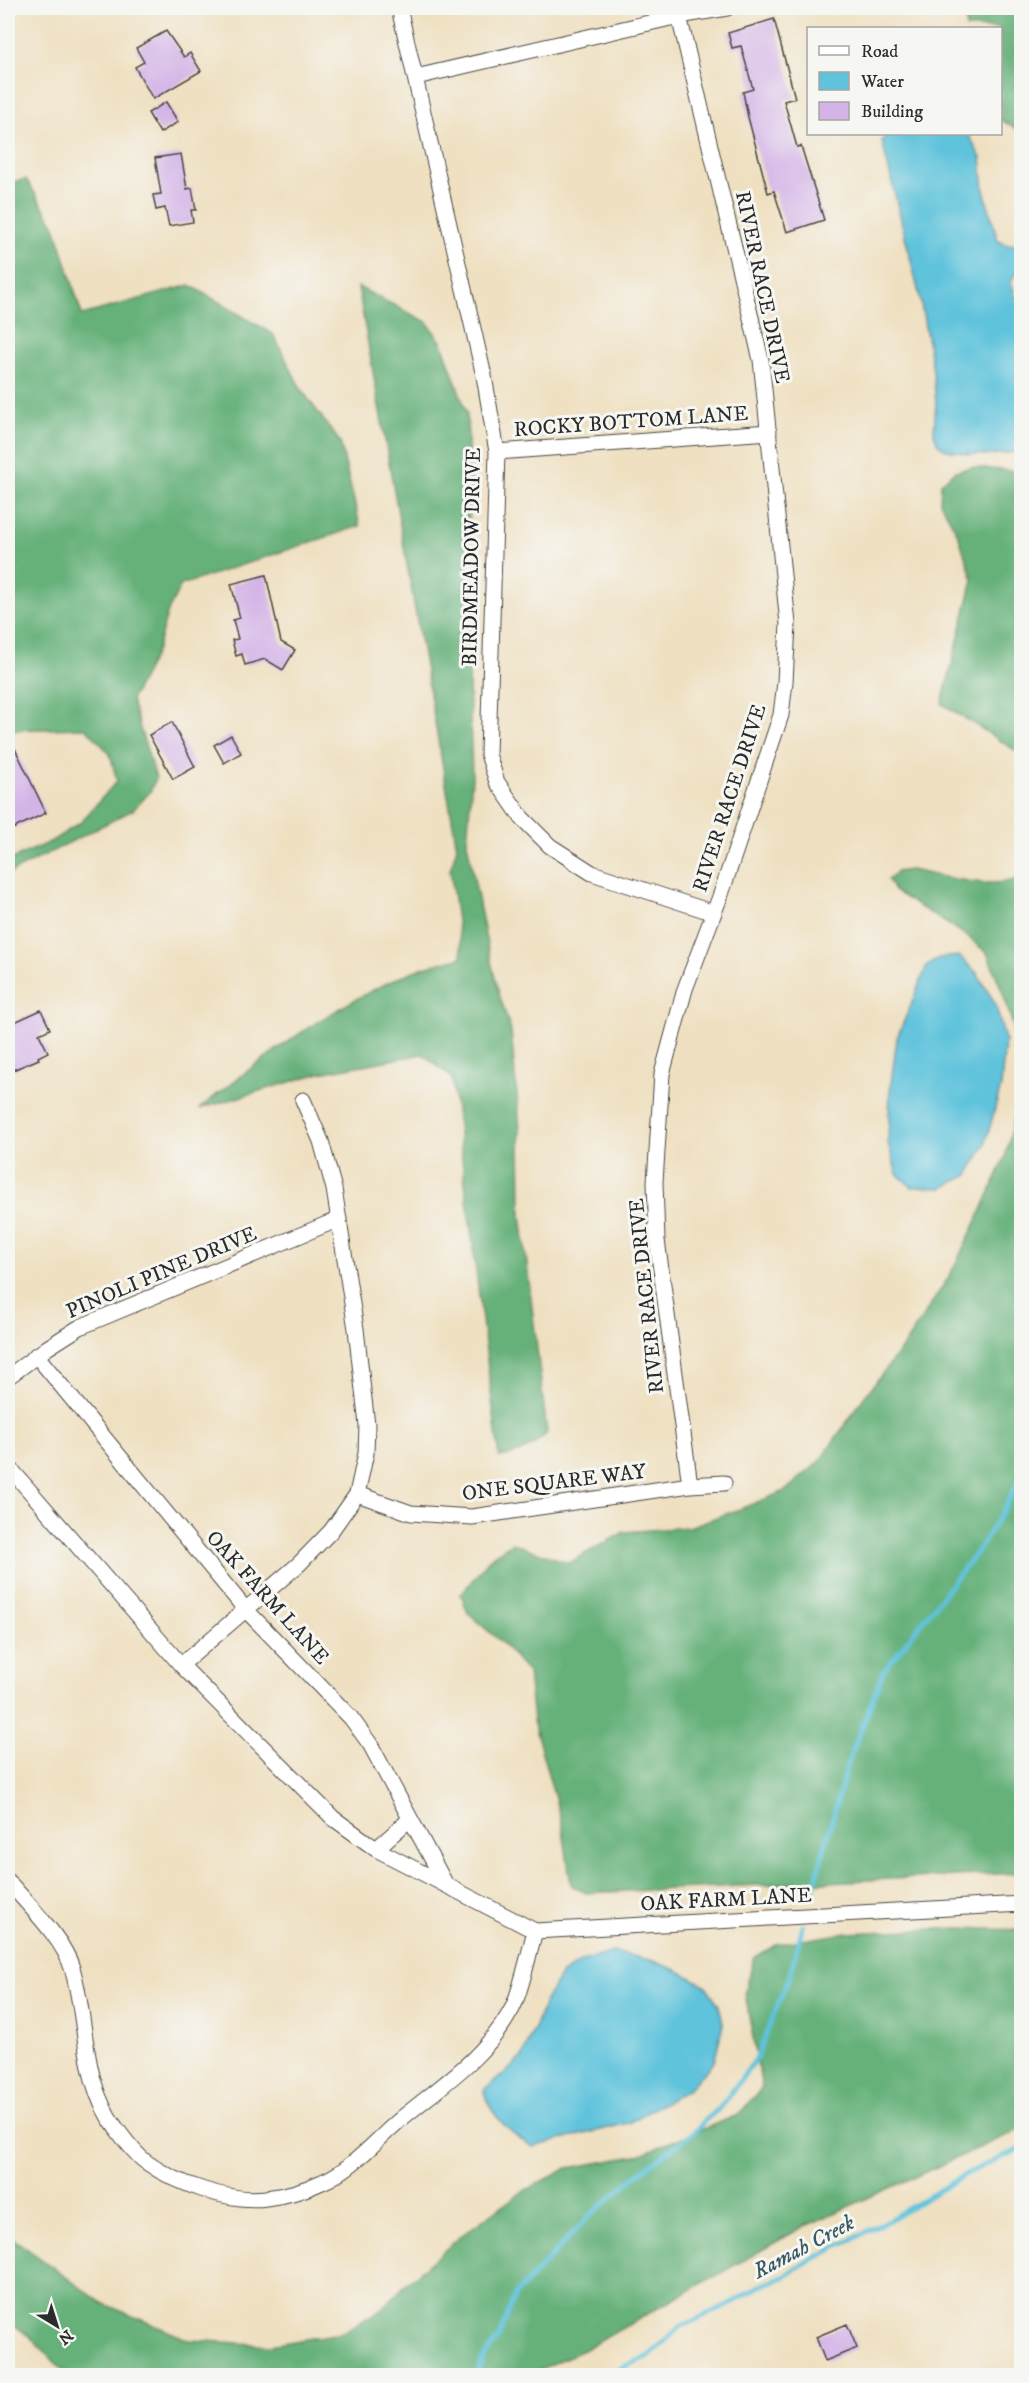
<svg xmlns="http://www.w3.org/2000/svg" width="1029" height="2383" font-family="'IM FELL DW Pica',serif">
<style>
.forest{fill:#66b17a;stroke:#486e52;stroke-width:1.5}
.water{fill:#5ec3db;stroke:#447783;stroke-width:1.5}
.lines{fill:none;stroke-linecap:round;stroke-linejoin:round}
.stream{stroke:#5ec3db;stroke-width:5}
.building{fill:#d4b4e7}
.minor-casing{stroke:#484642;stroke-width:17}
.minor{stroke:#fff;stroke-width:15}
.labels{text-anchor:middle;stroke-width:6;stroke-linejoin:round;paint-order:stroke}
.street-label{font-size:21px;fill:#2b2b2b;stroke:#f6f6f2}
.water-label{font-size:22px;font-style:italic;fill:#3a5960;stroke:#f6f6f2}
</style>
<rect width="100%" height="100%" fill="#f6f6f2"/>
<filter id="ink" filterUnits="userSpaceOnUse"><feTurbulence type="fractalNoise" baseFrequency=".0167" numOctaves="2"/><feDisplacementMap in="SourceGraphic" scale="12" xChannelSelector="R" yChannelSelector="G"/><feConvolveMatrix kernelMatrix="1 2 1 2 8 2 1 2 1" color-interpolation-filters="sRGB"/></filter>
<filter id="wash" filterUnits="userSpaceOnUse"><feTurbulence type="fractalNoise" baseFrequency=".008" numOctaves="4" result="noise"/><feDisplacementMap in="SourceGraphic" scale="24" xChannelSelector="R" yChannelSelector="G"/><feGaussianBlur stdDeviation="1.35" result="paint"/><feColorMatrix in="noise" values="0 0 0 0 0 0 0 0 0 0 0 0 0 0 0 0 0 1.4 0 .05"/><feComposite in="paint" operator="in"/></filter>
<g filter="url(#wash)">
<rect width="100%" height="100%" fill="#efe0c1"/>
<!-- forest -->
<path class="forest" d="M965,8H1021V132L1001,120L1000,28H966Z
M26,179L55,226L82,315L190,285L273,334L301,389L340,442L360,526L181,585L168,611L156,652L131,700L156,778L150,792L133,810L8,874V861L52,841L81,822L117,781L110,754L86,728L8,730V183Z
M358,287L427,322L442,343L467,414L470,490L466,581L472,778L467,842L487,945L499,994L511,1031L520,1129L521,1214L547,1433C532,1448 520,1455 499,1457L452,1078L423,1054L320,1073L199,1109C266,1055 335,1004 414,971C429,964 447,962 462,957L450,870L457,847Z
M972,467L1021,472V754L942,704L973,580L958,534L940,502L941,483L956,471Z
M910,870C939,875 997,892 1021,877V1873L586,1893L571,1885L562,1823L533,1721L528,1672L503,1644L468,1613L461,1594L492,1556L512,1543L569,1563L624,1532L689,1527L740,1509L785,1491L819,1462L865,1396L903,1347L949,1277L980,1214L1005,1158L1019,1098L1020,1048L1003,993L987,953L964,934L894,891L888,880L896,872Z
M957,1928L1021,1930V2129L803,2227L585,2349L528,2375H67L36,2342L8,2320V2235L102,2303L189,2340L271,2345L341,2333L381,2310L406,2284L462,2235L522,2192L568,2168L636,2156L738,2115L762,2088L745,1993L754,1958L777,1944L847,1933Z"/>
<!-- water -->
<path class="water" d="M887,134H968L981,158L984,190L998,241L1007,245L1021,243V267L1015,274L1011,282L1021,313V451L992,455L969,454L947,450L938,444L934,434L936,403L933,371L920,298L882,141Z
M959,956L976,972L995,1003L1005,1040L1001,1086L985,1145L968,1175L942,1188L912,1187L897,1174L888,1143L890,1091L897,1038L927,966L939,958Z
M613,1952L651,1960L679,1971L706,1986L719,2005L723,2024L714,2062L687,2090L628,2123L533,2147C513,2135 489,2115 484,2091L522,2058L548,1995L562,1974L582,1961Z"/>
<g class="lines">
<!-- stream -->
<path class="stream" d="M811,1897L847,1766L883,1672L978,1550L1004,1509L1022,1474
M475,2376L484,2357L500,2335L515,2295L589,2216L644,2169L697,2130L705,2120L720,2108L756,2059L790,1974L803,1926
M603,2376L649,2356L680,2327L732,2303L760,2286L786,2276L796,2268L889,2220L968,2173L1022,2148"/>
</g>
<g id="blocks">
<!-- building -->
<path class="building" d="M774,19L795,98L784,101L797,147L801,146L824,220L787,232L774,191L768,193L748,117L743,92L753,89L741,46L732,48L728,33Z
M166,31L184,57L190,53L201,71L153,99L135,67L144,62L136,48Z
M166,102L178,122L160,133L148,113Z
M181,154L187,189L192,188L196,210H191L193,222L169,226L165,208L156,210L153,195L161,194L155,158Z
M266,575L281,642L295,650L283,670L265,659L245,665L242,654L236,656L232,640L238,639L233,620L240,618L231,584Z
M172,722L195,767L173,779L149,735Z
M8,734L46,813L8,831Z
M231,735L241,753L224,763L214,745Z
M41,1010L50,1029L39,1034L48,1052L38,1057L39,1059L8,1072V1025Z
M847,2324L857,2348L825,2361L816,2337Z"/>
</g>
</g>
<g filter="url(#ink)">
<use href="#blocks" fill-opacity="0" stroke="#484642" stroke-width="1.5"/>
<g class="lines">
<defs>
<path id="minor" d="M399,8L484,376L497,452L488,754L497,782L522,818L550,846L592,873L714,913
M679,16L761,360L788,624L785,682L781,715L721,894L685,989L662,1074L655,1182L657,1240L690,1485
M416,77L679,16L727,8
M497,452L769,432
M36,1355L246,1610L351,1718L370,1744L445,1883
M8,1377L47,1348L80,1327L339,1219
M8,1466L181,1665L333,1818L376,1849L535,1931L1022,1904
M357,1494L411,1513L472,1517L690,1485L724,1483
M181,1665L299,1564L331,1531L357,1494L366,1453L367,1425L356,1329L334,1189L321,1141L303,1100
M376,1849L410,1819
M8,1881C28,1905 63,1938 72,1968C88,2020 81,2083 116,2128C124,2139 135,2154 146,2162C175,2183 230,2203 266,2198C284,2196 305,2190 322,2182C354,2169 380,2135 407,2114C445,2083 488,2054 512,2009C521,1992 529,1952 535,1931"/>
</defs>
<!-- minor casing -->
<use href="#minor" class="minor-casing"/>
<!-- minor -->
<use href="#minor" class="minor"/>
</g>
</g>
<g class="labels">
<!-- street labels -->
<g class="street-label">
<text transform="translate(763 287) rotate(78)" y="7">RIVER RACE DRIVE</text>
<text transform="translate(631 421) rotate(-4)" y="7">ROCKY BOTTOM LANE</text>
<text transform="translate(471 557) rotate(-89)" y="7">BIRDMEADOW DRIVE</text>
<text transform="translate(729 798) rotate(-72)" y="7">RIVER RACE DRIVE</text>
<text transform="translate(161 1272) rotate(-23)" y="7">PINOLI PINE DRIVE</text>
<text transform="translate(646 1296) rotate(-96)" y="7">RIVER RACE DRIVE</text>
<text transform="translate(554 1482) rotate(-7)" y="7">ONE SQUARE WAY</text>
<text transform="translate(268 1597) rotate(48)" y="7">OAK FARM LANE</text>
<text transform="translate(726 1899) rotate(-3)" y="7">OAK FARM LANE</text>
</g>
<!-- water labels -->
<g class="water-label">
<text transform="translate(803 2246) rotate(-28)" y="8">Ramah Creek</text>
</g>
</g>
<!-- margin -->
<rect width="1029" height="2383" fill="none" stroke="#f6f6f2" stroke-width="30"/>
<!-- legend -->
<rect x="807" y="27" width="195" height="108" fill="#f6f6f2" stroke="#a5a5a2" stroke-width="1.5"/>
<rect x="819" y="46" width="30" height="9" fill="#ffffff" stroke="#a5a5a2" stroke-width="1.5"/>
<text x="861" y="57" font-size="18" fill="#2b2b2b">Road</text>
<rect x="819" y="72" width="30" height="18" fill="#5ec3db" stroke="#a5a5a2" stroke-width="1.5"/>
<text x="861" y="87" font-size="18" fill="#2b2b2b">Water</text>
<rect x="819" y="102" width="30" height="18" fill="#d4b4e7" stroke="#a5a5a2" stroke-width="1.5"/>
<text x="861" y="117" font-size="18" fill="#2b2b2b">Building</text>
<!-- north arrow -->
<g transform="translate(57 2326) rotate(142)" stroke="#f6f6f2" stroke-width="4.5" paint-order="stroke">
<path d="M0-4.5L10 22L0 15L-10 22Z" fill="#2b2b2b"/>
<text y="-9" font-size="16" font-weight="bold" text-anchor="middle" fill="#2b2b2b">N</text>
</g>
</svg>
